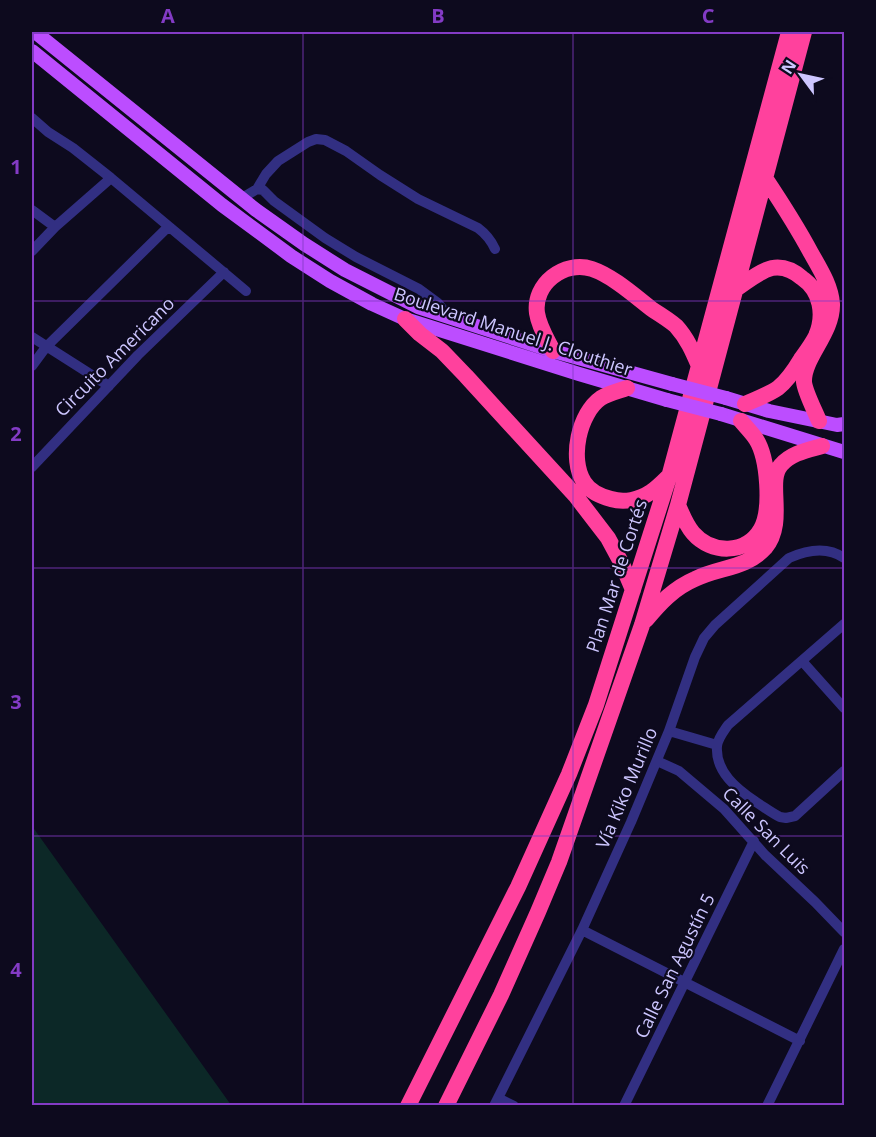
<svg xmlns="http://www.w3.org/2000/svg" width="876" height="1137" font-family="'Open Sans',sans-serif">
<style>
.green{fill:#0c2827}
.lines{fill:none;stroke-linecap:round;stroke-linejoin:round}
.minor{stroke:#322f82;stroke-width:10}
.major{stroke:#bc4dff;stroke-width:14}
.highway{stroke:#ff419d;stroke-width:16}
.major-bridge{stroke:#bc4dff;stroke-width:14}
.grid{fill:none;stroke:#833bc5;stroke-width:1.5;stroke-opacity:0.55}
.labels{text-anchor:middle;stroke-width:4.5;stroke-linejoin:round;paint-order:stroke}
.street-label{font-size:18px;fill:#cdc6ff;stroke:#0d0a1e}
.neatline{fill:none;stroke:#833bc5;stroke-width:2}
.grid-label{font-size:20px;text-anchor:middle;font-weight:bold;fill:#833bc5}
</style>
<rect width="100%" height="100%" fill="#0d0a1e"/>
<!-- green -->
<path class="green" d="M32,826L231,1105H32Z"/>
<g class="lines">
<!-- minor -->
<path class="minor" d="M32,118L48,132L73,148L111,178L246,291
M257,189L266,174L278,161L308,142L316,139L325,140L346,151L380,175L418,199L478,228C486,234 491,240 495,249
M242,198L257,189L263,190L274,201L325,238L356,257L419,289L438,303L449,317
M32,210L55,227
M32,251L55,227L111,178
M32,337L109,386
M32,366L46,347L168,227
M32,467L138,355L224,272
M844,624L728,725C724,731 718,738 717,746C715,772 737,789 756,802C764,807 772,813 780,817L786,818L795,816L844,771
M802,661L844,708
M669,731L717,745
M657,761L679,771L724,809L765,855L815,902L844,932
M582,930L800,1041
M498,1098L514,1106
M494,1106L582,930L631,822L669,731L695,657L704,638L715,625L789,558C807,550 827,546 844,558
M624,1106L754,841
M767,1106L844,949"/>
<!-- major -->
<path class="major" d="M35,32L256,210L304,244L345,270L418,307L553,351L672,384
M32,51L222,205L291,256L330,281L372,304L405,319L579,374L667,400
M726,398L769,411L837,425L844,424
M721,414L844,452"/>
<!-- highway -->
<path class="highway" d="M765,178C781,202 797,227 811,253C820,269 831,286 832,304C833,333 803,358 804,382C805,392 815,411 819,421
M736,289C747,282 759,271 772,268C783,266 794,271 802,278C821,291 825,315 816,336C812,344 806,352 801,359C795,369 787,381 778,388C768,395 756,399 745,404
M405,319L420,334L442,351L466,376L575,495L608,538L622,564L633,590
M553,351C547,339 539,327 537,313C533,284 564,260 592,269C613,276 636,297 653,310C661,315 669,320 676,326C687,338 693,352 699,366
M627,388C619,391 609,393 601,398C579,413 569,459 584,482C590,492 600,496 611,499C624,503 639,500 651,492C657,488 663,482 668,477
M678,505C682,514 686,525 693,533C711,554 746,555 761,529C772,509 768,458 756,439C752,433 746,427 741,421
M646,620C660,603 674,588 695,579C718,567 746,569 765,548C787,522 766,481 781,465C791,453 808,450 822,446
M408,1106L518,887L569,774L596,705L669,477L789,32
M446,1106L501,995L538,912L559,862L642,625L678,505L804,32"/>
<!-- major-bridge -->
<path class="major-bridge" d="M672,384L726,398
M667,400L721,414"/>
</g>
<!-- grid -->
<path class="grid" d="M303,32V1106M573,32V1106M32,301H844M32,568H844M32,836H844"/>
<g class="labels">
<!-- street labels -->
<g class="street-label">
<text transform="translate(513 332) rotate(18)" y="6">Boulevard Manuel J. Clouthier</text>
<text transform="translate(115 357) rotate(-45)" y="6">Circuito Americano</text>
<text transform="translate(617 576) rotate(-72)" y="6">Plan Mar de Cortés</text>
<text transform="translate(627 788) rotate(-67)" y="6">Vía Kiko Murillo</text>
<text transform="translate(766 831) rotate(45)" y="6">Calle San Luis</text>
<text transform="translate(675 966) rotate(-64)" y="6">Calle San Agustín 5</text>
</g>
</g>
<!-- border -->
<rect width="876" height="1137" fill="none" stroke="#0d0a1e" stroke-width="66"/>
<!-- north arrow -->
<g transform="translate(801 75) rotate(303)" stroke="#0d0a1e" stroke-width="4.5" paint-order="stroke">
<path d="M0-4.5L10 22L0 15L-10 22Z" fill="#cdc6ff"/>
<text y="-9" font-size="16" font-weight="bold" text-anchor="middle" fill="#cdc6ff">N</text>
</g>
<rect x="33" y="33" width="810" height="1071" class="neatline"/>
<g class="grid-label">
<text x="168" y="23">A</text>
<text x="438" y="23">B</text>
<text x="708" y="23">C</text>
<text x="16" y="174">1</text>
<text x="16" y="441">2</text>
<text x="16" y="709">3</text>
<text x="16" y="977">4</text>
</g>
</svg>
